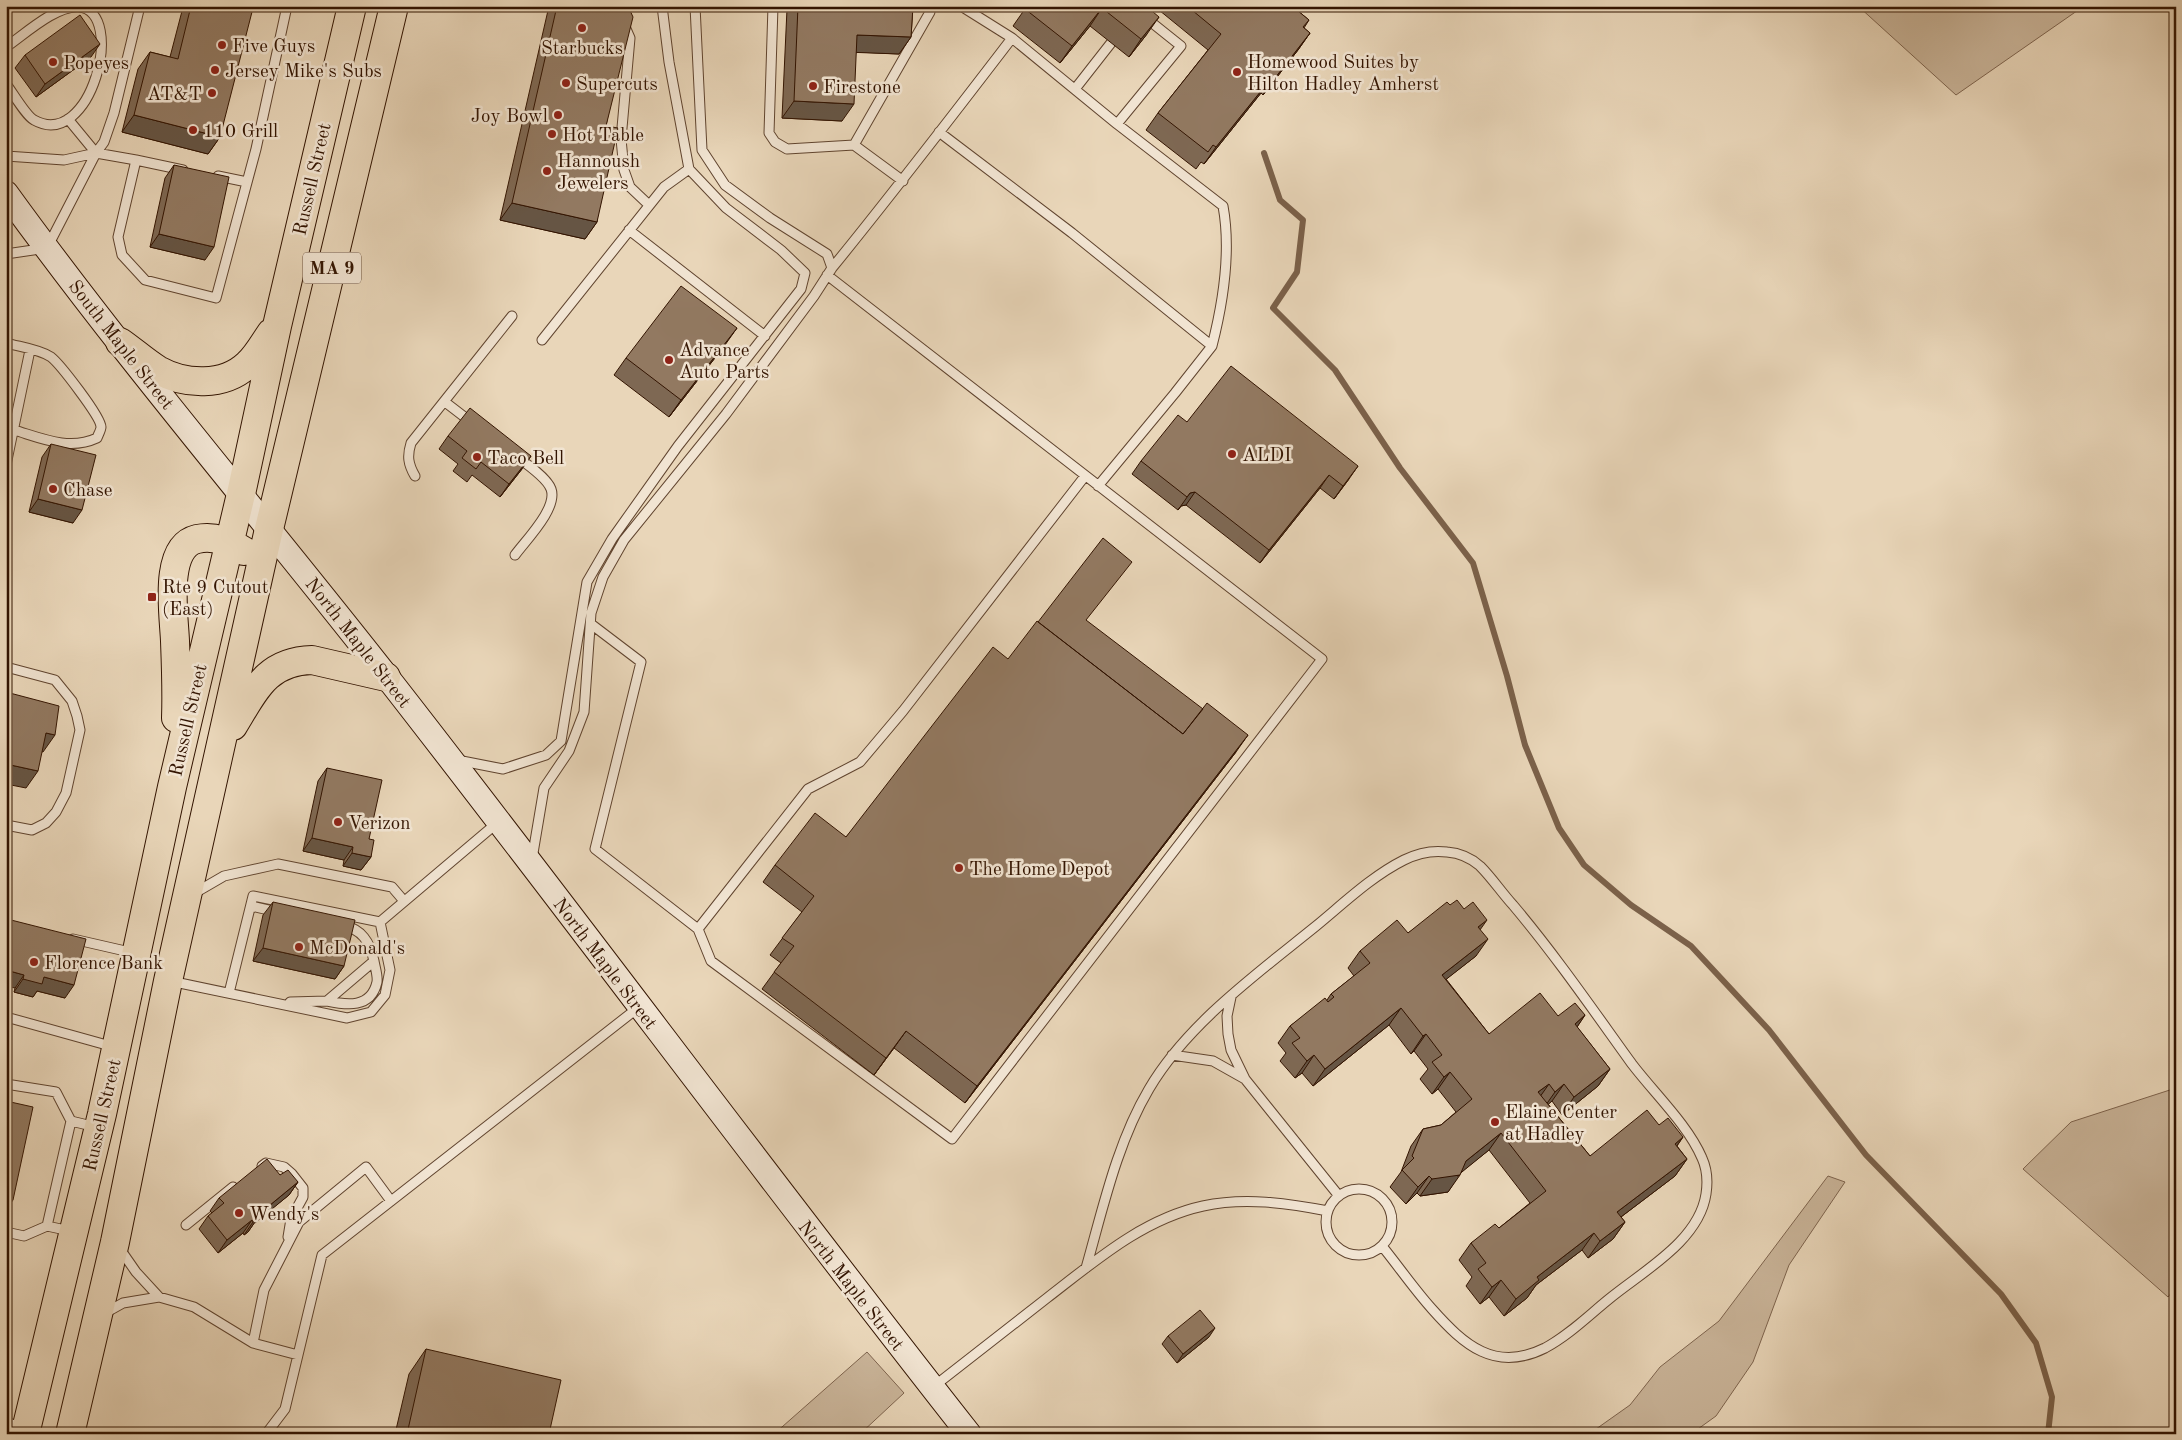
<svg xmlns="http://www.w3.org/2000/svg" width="2182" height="1440" font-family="'Old Standard TT',serif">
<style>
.green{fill:#cab59a;stroke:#7e644e}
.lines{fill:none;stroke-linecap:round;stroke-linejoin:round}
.stream{stroke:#7b614a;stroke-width:6}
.service-casing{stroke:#60442f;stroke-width:11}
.secondary-casing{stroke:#331401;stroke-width:26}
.trunk-casing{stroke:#331401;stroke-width:30}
.service{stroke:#f1e4d2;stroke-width:9}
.secondary{stroke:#f1e4d2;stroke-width:24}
.trunk{stroke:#e9d6b9;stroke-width:28}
.wall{fill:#7e6853;stroke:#331401}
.shaded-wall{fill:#654;stroke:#331401}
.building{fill:#927961;stroke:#331401}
.poi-dot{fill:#8f2418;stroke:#f1e4d2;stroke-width:2}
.labels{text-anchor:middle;stroke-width:5;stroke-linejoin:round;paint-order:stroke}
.shield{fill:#f1e4d2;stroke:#6c5240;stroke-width:1}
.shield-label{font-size:18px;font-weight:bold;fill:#331401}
.poi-label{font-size:19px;fill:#331401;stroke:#f1e4d2;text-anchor:start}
.street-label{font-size:19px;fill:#331401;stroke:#f1e4d2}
</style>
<rect width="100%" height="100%" fill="#e9d6b9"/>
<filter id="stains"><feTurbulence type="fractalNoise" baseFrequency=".004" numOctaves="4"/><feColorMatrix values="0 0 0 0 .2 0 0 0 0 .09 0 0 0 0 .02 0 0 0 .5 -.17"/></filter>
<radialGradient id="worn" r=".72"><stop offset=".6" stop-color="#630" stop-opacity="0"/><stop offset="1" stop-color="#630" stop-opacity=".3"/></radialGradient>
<!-- green -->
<path class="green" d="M1858,6H2084L1956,95Z
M2176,1088V1287L2168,1297L2023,1169L2071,1122Z
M1828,1176L1845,1182L1789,1265L1753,1362L1716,1416L1691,1434H1589L1630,1405L1660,1367L1719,1321Z
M867,1352L904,1393L860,1434H774Z"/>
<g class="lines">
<!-- stream -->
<path class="stream" d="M1264,153L1280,200L1303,220L1297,272L1273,308L1335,370L1400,468L1473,563L1507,676L1525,745L1559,828L1584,865L1631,905L1691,946L1769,1030L1866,1155L2001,1294L2036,1343L2052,1397L2048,1434"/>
<defs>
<path id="service" d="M616,6L630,38L621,139L624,170L630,187L649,205
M773,6L769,133L775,142L787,149L854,145
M961,6L1012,38
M6,47C25,34 56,5 79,7C127,11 91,152 34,120C26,116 13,93 6,84
M1075,89L1111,43
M68,119L96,153
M1117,124L1181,46L1146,18
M6,156L64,160L96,153L136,160L118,237L122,255L145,280L216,298L256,149L287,6
M136,160L183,170
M218,176L247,182
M903,181L854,145L930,12L929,6
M629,230L765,336
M6,254L47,248L96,153L104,142L114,113L140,6
M832,268C894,192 953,115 1012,38L1117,124L1223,206C1231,250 1223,303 1212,346L1072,233L939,132
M827,275L1322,659L952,1139L711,961L698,929L808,789L860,762L903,711L1085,476
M542,340L664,187L689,169
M6,343C20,347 39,349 51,357C60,364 101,417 101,427C101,430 98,435 97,438C69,451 41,438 14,430
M445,402L471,422
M6,465L30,350
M415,476C408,464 407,456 411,443L512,316
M1098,486L1175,393L1212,346
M515,555C526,540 558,508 551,489C547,478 527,464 517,457
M591,624L641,662L595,849L698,929
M6,667L55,680L72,701L77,716L80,730L66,793L56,812L46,823L32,830L6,825
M457,760L503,769L546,755L561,741L587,582L612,539L678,446L801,289L805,273L781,250L726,208L689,169L669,62L662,6
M532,859L544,788L569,751L584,712L591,613L603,577L624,540L726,414L814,296L832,268L827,254L770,218L725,185L702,150L695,6
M193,894L224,876L278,864L392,887L404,901
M251,906L277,912
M380,922L497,823
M73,939L134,953
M170,981L347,1018L371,1012L385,995L390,970L380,922
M229,993L253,896L380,922
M1231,997L1227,1016L1228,1034L1231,1050L1245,1079L1339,1196
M327,1001C346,1005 371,1009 377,982C378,976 375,967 374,961
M290,1002L327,1001L374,961C370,942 362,929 342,925
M6,1017L114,1047
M1172,1055L1213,1061L1245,1079
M6,1084L56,1092L71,1121L96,1127
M262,1166L266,1163L284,1167L292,1174L303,1188V1197L291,1219L288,1237
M1326 1222a33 33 0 1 1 66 0a33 33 0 1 1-66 0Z
M186,1225L233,1187
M47,1226L71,1121
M6,1232L24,1236L47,1226L70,1231
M120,1249L136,1272L159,1297
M1086,1268C1103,1208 1117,1143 1149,1089C1187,1024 1258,973 1316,926C1344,903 1372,876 1404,860C1418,853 1432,850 1447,852C1459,853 1471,858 1480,866C1492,878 1502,893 1513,905C1556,956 1593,1010 1632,1064C1654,1093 1688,1125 1702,1158C1707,1169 1708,1181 1706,1194C1699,1241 1643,1271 1609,1299C1588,1316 1569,1335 1545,1348C1495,1373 1464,1345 1432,1309C1414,1289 1399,1267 1382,1246
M105,1313L123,1303L159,1297L194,1307L253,1343L298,1355L322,1255L639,1007
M253,1343L264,1290L299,1222L366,1167L391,1201
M933,1387C971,1357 1009,1328 1047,1298C1095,1261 1143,1219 1203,1206C1244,1197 1287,1203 1328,1211
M6,1422L23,1428
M266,1434L285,1409L298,1355"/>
<path id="secondary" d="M6,193C126,359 260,515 387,677C583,928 772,1184 969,1434"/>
<path id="trunk" d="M120,342C133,351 145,362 158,370C185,385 224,387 248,364C257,356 264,343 271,333
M176,718C177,692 176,667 175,641C174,615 163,547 197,539C215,535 229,542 244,551
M233,726C254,692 266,661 312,660L386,677
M25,1434L102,1114L172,787L241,494L277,326L352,6
M70,1434L115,1242L168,981L269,529L394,6"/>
</defs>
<!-- service casing -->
<use href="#service" class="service-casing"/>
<!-- secondary casing -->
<use href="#secondary" class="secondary-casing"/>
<!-- trunk casing -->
<use href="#trunk" class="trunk-casing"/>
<!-- service -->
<use href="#service" class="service"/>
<!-- secondary -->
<use href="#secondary" class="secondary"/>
<!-- trunk -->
<use href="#trunk" class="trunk"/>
</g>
<!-- wall -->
<path class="wall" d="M186,6H244L220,137L208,154L122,132L138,69L150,52L170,57L182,11Z
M549,6H628L606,126L597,222L585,239L500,220Z
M789,6H913L911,37L899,54L856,52L842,121L782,118L787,9Z
M1027,6H1146L1147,34L1129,57L1090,26L1060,63L1013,26Z
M1154,6H1292L1309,20L1304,28L1310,33L1298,50L1263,95L1261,93L1204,164L1201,162L1196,169L1146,130L1158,113L1208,50Z
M25,55L91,57L36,97L15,68Z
M174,165L205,260L150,247L165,178Z
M725,345L669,417L614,375L626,358Z
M1187,422L1349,479L1334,499L1320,488L1260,563L1186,505L1181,506L1178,510L1132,474L1141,461Z
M448,436L522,469L500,497L472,475L467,482L453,471L458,464L439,449Z
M51,444L73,523L29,512L42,457Z
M1086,621L1236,752L965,1103L894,1048L874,1075L762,989L781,963L770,955L802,912L763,882L775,865L846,837L1008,659Z
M327,768L369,839L371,857L361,870L343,866L344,860L303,851L318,781Z
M273,902L344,966L335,979L253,961L263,915Z
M1450,905L1480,929L1476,956L1446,979L1489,1034L1558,1016L1585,1015L1577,1027L1610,1069L1598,1086L1562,1115L1552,1101L1548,1104L1590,1156L1659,1125L1683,1137L1677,1146L1687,1159L1675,1176L1621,1217L1625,1222L1613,1239L1588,1258L1582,1250L1536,1285L1527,1298L1504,1316L1489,1297L1480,1304L1466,1286L1472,1277L1459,1260L1471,1243L1499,1228L1530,1203L1489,1150L1461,1172L1448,1192L1420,1196L1417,1193L1406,1204L1390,1187L1401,1172L1411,1146L1423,1129L1441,1125L1456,1112L1438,1089L1432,1094L1420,1079L1428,1069L1414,1051L1411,1054L1389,1025L1313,1086L1302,1073L1295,1078L1280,1061L1286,1053L1278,1043L1290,1026L1327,1000L1331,994L1354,976L1348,968L1360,951L1408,933Z
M11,920L65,998L37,991L33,997L14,992L15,988L7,926Z
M280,1175L298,1182L289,1195L255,1222L248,1232L244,1235L243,1233L218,1253L199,1229L208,1216L212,1213L210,1211L219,1198Z
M1168,1336L1209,1337L1177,1363L1162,1344Z
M426,1349L549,1434H395L409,1374Z"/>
<!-- shaded-wall -->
<path class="shaded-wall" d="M1102,8L1090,26L1060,63L1072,46Z
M1159,17L1147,34L1129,57L1141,39Z
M1310,33L1298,50L1263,95L1275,78Z
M857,35L911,37L899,54L845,52Z
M100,44L91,57L36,97L45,84Z
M1273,76L1261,93L1204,164L1216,147Z
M794,101L854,104L842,121L782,118Z
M134,115L220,137L208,154L122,132Z
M512,203L597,222L585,239L500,220Z
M159,234L214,247L205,260L150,247Z
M737,328L725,345L669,417L681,400Z
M531,456L522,469L500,497L509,484Z
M1358,466L1349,479L1334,499L1343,486Z
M1329,475L1320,488L1260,563L1269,550Z
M1195,492L1186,505L1181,506L1178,510L1190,493Z
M38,499L82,510L73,523L29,512Z
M46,733L55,735L43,752L34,750Z
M1248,735L1236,752L965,1103L977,1086Z
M6,764L38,771L26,788L6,784Z
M312,838L353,847L344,860L303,851Z
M352,853L371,857L361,870L343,866Z
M1487,920L1475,937L1478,927Z
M1488,939L1476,956L1430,992L1442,975Z
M263,948L344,966L335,979L253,961Z
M6,970L24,975L15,988L6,986Z
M44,977L74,985L65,998L37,991L33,997L14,992L23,979Z
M1401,1008L1389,1025L1313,1086L1325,1069Z
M1585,1015L1573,1033L1575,1024Z
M906,1031L894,1048L874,1075L886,1058Z
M1426,1034L1414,1051L1411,1054L1423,1036Z
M1314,1055L1302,1073L1295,1078L1307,1061Z
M1610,1069L1598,1086L1562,1115L1574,1097Z
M1450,1072L1438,1089L1432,1094L1444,1077Z
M1549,1084L1537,1101L1538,1092Z
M1564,1084L1552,1101L1543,1109L1555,1092Z
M1501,1133L1489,1150L1457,1176L1460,1175L1448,1192L1420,1196L1432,1179L1466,1161Z
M1683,1137L1671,1154L1675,1144Z
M1687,1159L1675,1176L1605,1229L1617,1212Z
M1429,1176L1417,1193L1406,1204L1418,1187Z
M298,1182L289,1195L255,1223L264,1210Z
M6,1199L13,1200L6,1210Z
M261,1206L252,1219V1214Z
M257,1219L248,1232L244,1235L253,1222Z
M252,1220L243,1233L218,1253L227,1240Z
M1625,1222L1613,1239L1588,1258L1600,1241Z
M1594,1233L1582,1250L1536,1285L1527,1298L1504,1316L1516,1299L1537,1277Z
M1501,1280L1489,1297L1480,1304L1492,1287Z
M1215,1328L1209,1337L1177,1363L1183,1354Z"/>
<!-- building -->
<path class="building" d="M191,6H244L253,8L220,137L134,115L150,52L178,59Z
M557,6H628L633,17L606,126L618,128L597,222L512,203Z
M798,6H913L911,37L857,35L854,104L794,101Z
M1027,6H1146L1159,17L1141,39L1102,8L1072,46L1025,9Z
M1187,6H1292L1309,20L1303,27L1310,33L1275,78L1273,76L1216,147L1213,145L1208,152L1158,113L1221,34Z
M80,15L100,44L45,84L25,55Z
M174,165L229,177L214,247L159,234Z
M681,286L737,328L681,400L626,358Z
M1231,366L1358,466L1343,486L1329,475L1269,550L1195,492L1190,493L1187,497L1141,461L1178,415L1187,422Z
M470,408L531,456L509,484L481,462L476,469L462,458L467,451L448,436Z
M51,444L96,455L82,510L38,499Z
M1103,538L1132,562L1086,620L1203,709L1183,734L1038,622Z
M1037,621L1183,734L1207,703L1248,735L977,1086L906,1031L886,1058L774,972L794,946L782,938L814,896L775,865L815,813L846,837L993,647L1008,659Z
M6,692L59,706L55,735L46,733L38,771L6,764Z
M327,768L382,780L369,839L374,840L371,857L352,853L353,847L312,838Z
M1457,900L1464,909L1473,902L1487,920L1478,927L1488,939L1442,975L1489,1034L1540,993L1558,1016L1575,1003L1585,1015L1575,1024L1610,1069L1574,1097L1564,1084L1555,1092L1549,1084L1538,1092L1590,1156L1647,1110L1659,1125L1668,1118L1683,1137L1675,1144L1687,1159L1617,1212L1625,1222L1600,1241L1594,1233L1537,1277L1539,1280L1516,1299L1501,1280L1492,1287L1478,1269L1486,1263L1471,1243L1495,1224L1499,1228L1546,1191L1501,1133L1466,1161L1460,1175L1432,1179L1429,1176L1418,1187L1402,1170L1414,1158L1412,1156L1423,1129L1441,1125L1472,1099L1450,1072L1444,1077L1432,1062L1442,1055L1426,1034L1423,1036L1401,1008L1325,1069L1314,1055L1307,1061L1292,1043L1300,1038L1290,1026L1325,998L1328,1002L1334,997L1331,994L1370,963L1360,951L1397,920L1408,933L1447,902L1450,905Z
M273,902L355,920L344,966L263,948Z
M11,920L86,939L74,985L44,977L42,984L23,979L24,975L6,970V926L9,927Z
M6,1101L33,1107L13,1200L6,1199Z
M267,1159L280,1175L288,1170L298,1182L264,1210L261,1206L252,1214L257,1219L253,1222L252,1220L227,1240L208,1216L224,1203L219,1198Z
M1200,1310L1215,1328L1183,1354L1168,1336Z
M426,1349L561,1380L549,1434H407Z"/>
<!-- markers -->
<g class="poi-dot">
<circle cx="582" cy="28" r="5"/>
<circle cx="222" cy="45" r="5"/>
<circle cx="53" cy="62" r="5"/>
<circle cx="215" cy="70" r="5"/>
<circle cx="1237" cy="72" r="5"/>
<circle cx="566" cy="83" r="5"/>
<circle cx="813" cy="86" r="5"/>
<circle cx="212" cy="93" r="5"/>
<circle cx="558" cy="115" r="5"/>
<circle cx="193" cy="130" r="5"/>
<circle cx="552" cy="134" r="5"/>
<circle cx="547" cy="171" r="5"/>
<circle cx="669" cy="360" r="5"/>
<circle cx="1232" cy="454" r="5"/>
<circle cx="477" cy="457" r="5"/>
<circle cx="53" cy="489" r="5"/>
<rect x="147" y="592" width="10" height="10" rx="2.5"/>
<circle cx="338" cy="822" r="5"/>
<circle cx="959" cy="868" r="5"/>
<circle cx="299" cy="947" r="5"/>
<circle cx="34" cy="962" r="5"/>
<circle cx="1495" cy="1122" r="5"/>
<circle cx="239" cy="1213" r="5"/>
</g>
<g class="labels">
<!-- shield labels -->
<rect class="shield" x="303" y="252.5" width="58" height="31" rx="4"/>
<g class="shield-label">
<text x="332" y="274">MA 9</text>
</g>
<!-- poi labels -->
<g class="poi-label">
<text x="232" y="52">Five Guys</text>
<text x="582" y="54" text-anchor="middle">Starbucks</text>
<text x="1247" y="68">Homewood Suites by<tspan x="1247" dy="22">Hilton Hadley Amherst</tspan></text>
<text x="63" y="69">Popeyes</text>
<text x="225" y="77">Jersey Mike's Subs</text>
<text x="576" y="90">Supercuts</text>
<text x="823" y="93">Firestone</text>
<text x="202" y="100" text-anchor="end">AT&amp;T</text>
<text x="548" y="122" text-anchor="end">Joy Bowl</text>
<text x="203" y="137">110 Grill</text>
<text x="562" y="141">Hot Table</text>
<text x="557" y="167">Hannoush<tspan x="557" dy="22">Jewelers</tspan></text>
<text x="679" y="356">Advance<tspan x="679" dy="22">Auto Parts</tspan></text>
<text x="1242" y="461">ALDI</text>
<text x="487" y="464">Taco Bell</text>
<text x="63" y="496">Chase</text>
<text x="162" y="593">Rte 9 Cutout<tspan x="162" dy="22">(East)</tspan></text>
<text x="348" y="829">Verizon</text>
<text x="969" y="875">The Home Depot</text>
<text x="309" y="954">McDonald's</text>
<text x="44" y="969">Florence Bank</text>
<text x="1505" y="1118">Elaine Center<tspan x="1505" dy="22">at Hadley</tspan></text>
<text x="249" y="1220">Wendy's</text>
</g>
<!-- street labels -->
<g class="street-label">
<text transform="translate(311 179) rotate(-77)" y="7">Russell Street</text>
<text transform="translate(122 344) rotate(52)" y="7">South Maple Street</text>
<text transform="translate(359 642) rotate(52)" y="7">North Maple Street</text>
<text transform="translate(187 720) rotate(-77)" y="7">Russell Street</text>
<text transform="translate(606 963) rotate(53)" y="7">North Maple Street</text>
<text transform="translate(101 1115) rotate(-77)" y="7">Russell Street</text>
<text transform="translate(852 1285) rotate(52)" y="7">North Maple Street</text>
</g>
</g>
<!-- margin -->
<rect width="2182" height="1440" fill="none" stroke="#e9d6b9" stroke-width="25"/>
<rect x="8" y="8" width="2167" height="1425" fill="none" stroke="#331401" stroke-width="2.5"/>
<rect x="12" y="12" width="2157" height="1415" fill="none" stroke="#331401"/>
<rect width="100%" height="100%" filter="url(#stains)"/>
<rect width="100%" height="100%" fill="url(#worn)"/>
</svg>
